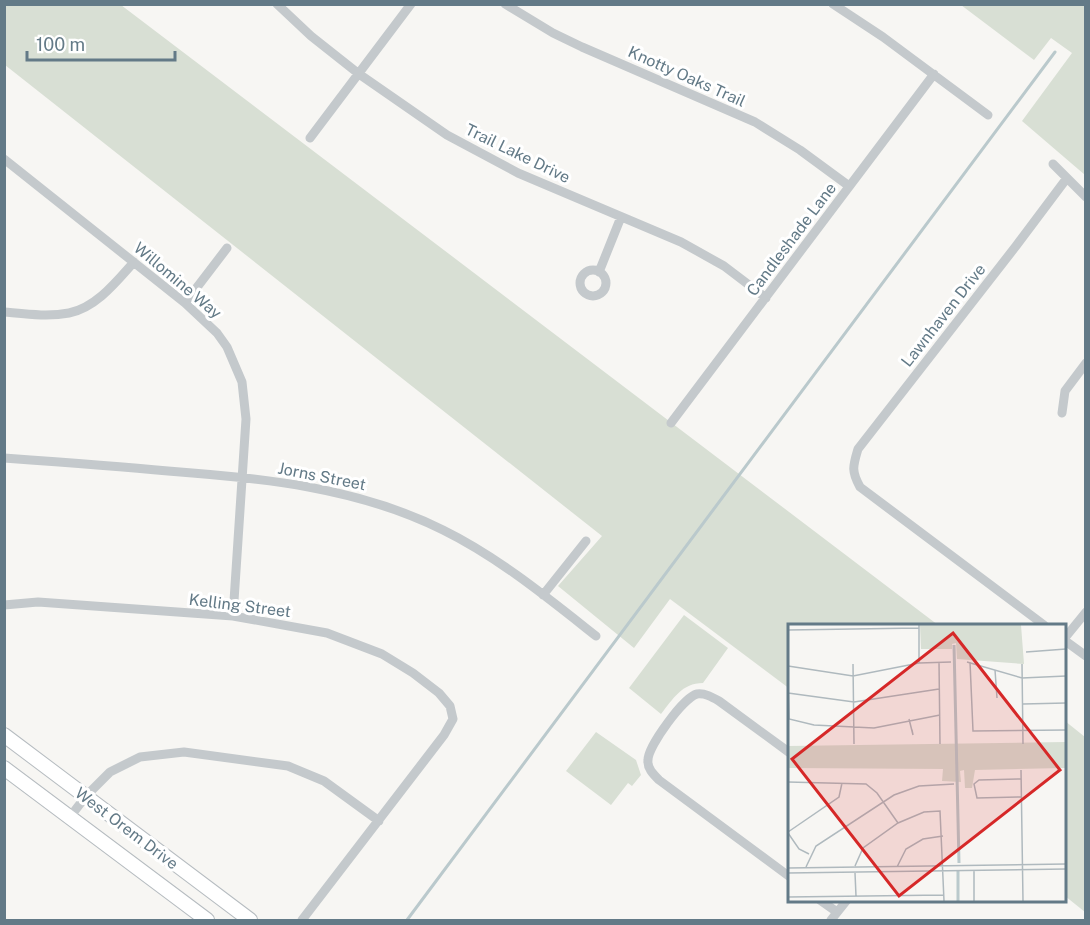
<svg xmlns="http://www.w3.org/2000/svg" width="1090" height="925" font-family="'Public Sans',sans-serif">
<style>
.green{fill:#d8dfd4}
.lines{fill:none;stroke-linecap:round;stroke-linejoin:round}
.stream{stroke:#bac9cc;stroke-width:3}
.secondary-casing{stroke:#b6bcc0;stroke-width:16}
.street{stroke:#c4c9cc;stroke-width:9}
.secondary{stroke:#fff;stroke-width:14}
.labels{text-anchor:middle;stroke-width:6;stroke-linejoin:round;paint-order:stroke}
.street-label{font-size:16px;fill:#637a87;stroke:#fff}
.inset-river{fill:none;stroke:#bac9cc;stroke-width:3}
.inset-road{fill:none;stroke:#afb9be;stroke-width:1.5}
.view{fill:#d62828;fill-opacity:0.15;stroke:#d62828;stroke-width:3}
.inset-edge{fill:none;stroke:#637a87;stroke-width:3}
</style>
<rect width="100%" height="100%" fill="#f7f6f3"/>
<!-- green -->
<path class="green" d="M4,5H121L938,625H790V689L670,599L634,648L558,586L602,536L5,65Z
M961,5H1085V175L1022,121L1072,53L1051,38L1034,60Z
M684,615L728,648L703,683C682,683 673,699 661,714L629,688Z
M1065,721L1085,737V912L1065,896Z
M596,732L636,760L641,775L632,786L628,783L611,805L566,771Z"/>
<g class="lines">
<!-- stream -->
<path class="stream" d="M407,920L1055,52"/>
<defs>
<path id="secondary" d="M4,735L250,920
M4,768L207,920"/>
</defs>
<!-- secondary casing -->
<use href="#secondary" class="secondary-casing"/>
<!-- street -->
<path class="street" d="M277,4L311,36L359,74L447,135L518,173L681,242L724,266L766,298
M505,4L553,33L582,47L755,122L800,150L849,186
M833,4L883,37L988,115
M310,138L411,4
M4,159L185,303L217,333L227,347L242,382L246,419L233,616
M1053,164L1086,197
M580 283a13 13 0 1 1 26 0a13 13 0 1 1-26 0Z
M599,272L621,217
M185,303L227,248
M4,312C26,314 48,317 69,313C96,308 117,281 134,262
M1062,413L1065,391L1086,363
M671,423L934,74
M4,458C59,462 114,466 168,471C262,478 357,487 443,530C498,557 548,598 596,636
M543,595L586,541
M4,605L38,602L233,616L327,633L382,654L413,673L439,693L450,706L453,719L444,735L302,920
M1044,625L860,487C851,471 853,466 858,449L1016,246L1067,178
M1064,639L1086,612
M1064,640L1086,656
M790,753L719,701C712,697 705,693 697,694C684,697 648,746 648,760C647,768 653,774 659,780L790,877
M70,817L86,796L110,772L140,757L184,752L288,766L324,781L379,821
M820,900L837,912
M831,920L847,900"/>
<!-- secondary -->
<use href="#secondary" class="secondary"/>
</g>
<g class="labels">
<!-- street labels -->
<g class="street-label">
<text transform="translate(687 76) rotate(24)" y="6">Knotty Oaks Trail</text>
<text transform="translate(518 153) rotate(26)" y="6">Trail Lake Drive</text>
<text transform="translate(791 239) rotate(-53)" y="6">Candleshade Lane</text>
<text transform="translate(178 280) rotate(40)" y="6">Willomine Way</text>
<text transform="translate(943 315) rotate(-52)" y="6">Lawnhaven Drive</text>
<text transform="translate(322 476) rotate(11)" y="6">Jorns Street</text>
<text transform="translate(240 605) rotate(7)" y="6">Kelling Street</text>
<text transform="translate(127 828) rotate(37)" y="6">West Orem Drive</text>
</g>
</g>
<!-- overview -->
<g transform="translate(788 624)">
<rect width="278" height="278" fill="#f7f6f3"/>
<path d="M132,1H233L236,40L169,35L168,19L164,20V25H133ZM277,118V144L187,146L184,164H177L176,146L172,147L173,158L154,157L155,145L0,144V122Z" fill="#d8dfd4"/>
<path class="inset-river" d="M166,21L171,239M170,277V247"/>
<path class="inset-road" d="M131,1V39M0,6L131,4M238,28L278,25M151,38L152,120M179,38L234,54L278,52M182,38L185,107L278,106M65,40L66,120M234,40L235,120M0,42L65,52L131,39L163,38M207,46L209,74M0,59L1,95L26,101L86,104L152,91M0,69L66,78L151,65M235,80L278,79M121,95L125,111L124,106M233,146L235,277M233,155L191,156L186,160L189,174L233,173M0,158L78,160L89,169L110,199M0,208L51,173L54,159M0,209L11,225L21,230M67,242L75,224L110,199L136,188L152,187L156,277M18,243L28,222L106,171L131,162L166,160M109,243L118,225L135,215L155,212M0,244L278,240M186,246V277M0,249L278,245M67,249L68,272M0,273L156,271"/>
<path class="view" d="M165,9L272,146L111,272L4,135Z"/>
<rect width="278" height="278" class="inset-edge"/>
</g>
<!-- border -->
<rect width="1090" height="925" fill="none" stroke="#637a87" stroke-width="12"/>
<!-- scale -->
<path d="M27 51v9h148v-9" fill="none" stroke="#637a87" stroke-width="3"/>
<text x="36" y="51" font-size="18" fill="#637a87" stroke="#ffffff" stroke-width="4.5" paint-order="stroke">100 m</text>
</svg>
